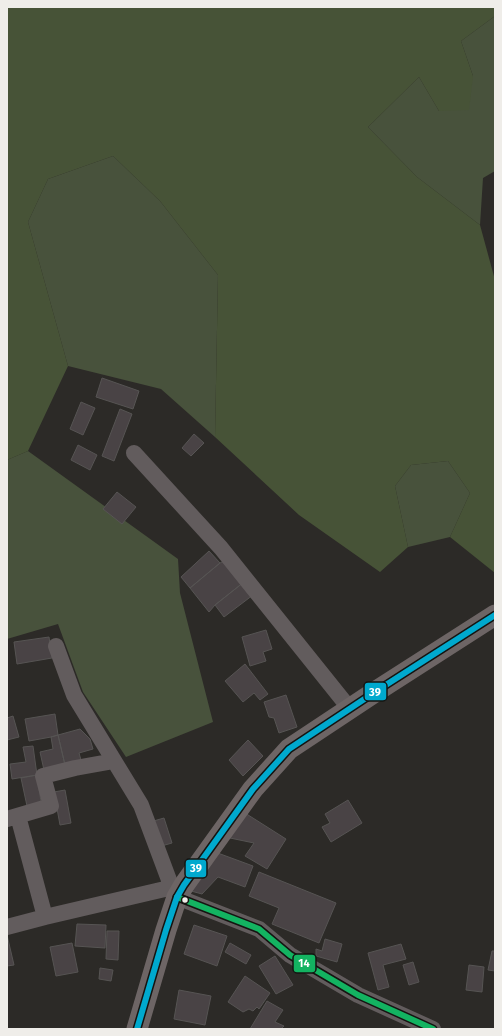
<svg xmlns="http://www.w3.org/2000/svg" width="502" height="1036" font-family="'Fira Sans',sans-serif">
<style>
.green{fill:#48523c}
.forest{fill:#475337}
.building{fill:#494345;stroke:#565453}
.lines{fill:none;stroke-linecap:round;stroke-linejoin:round}
.minor{stroke:#625c5d;stroke-width:16}
.major{stroke:#6d6565;stroke-width:21}
.bus-1-casing{stroke:#151411;stroke-width:9}
.bus-2-casing{stroke:#151411;stroke-width:9}
.bus-1{stroke:#13b361;stroke-width:6}
.bus-2{stroke:#00a9ce;stroke-width:6}
.bus-dot{fill:#efede9;stroke:#151411;stroke-width:1.5}
.line-badge{stroke:#151411;stroke-width:1.5}
.badge-label{font-size:11px;text-anchor:middle;font-weight:bold;fill:#fff}
</style>
<rect width="100%" height="100%" fill="#2c2a27"/>
<!-- green -->
<path class="green" d="M495,16V171L483,178L480,225L417,177L368,127L419,77L439,111L473,76L461,41Z
M113,156L160,201L218,275L215,437L161,389L68,366L28,222L48,179Z
M28,451L178,559L180,593L213,722L126,757L83,692L58,624L7,639V460Z
M448,461L470,493L450,537L408,547L395,486L411,465Z"/>
<!-- forest -->
<path class="forest" d="M7,7H495V16L461,41L473,76L469,110L439,111L419,77L368,127L417,177L480,225L495,280V573L450,537L470,493L448,461L411,465L395,486L408,547L380,572L299,515L215,437L218,275L160,201L113,156L48,179L28,222L68,366L28,451L7,460Z"/>
<!-- building -->
<path class="building" d="M102,378L139,391L133,409L96,397Z
M81,402L95,408L83,435L70,429Z
M120,409L132,414L114,461L102,456Z
M194,434L204,443L191,456L182,448Z
M78,445L97,455L90,470L71,460Z
M117,492L136,507L122,524L103,509Z
M209,551L220,563L190,588L181,577Z
M226,560L244,582L215,605L209,612L190,588L220,563Z
M244,582L253,595L224,617L215,605Z
M266,630L272,649L263,652L266,661L250,666L242,637Z
M49,637L52,658L17,664L14,642Z
M245,664L268,694L260,700L254,693L243,702L225,681Z
M286,695L297,727L279,733L274,718L269,717L264,702Z
M55,714L58,735L51,737L29,741L25,719Z
M13,716L19,737L7,740V718Z
M80,729L90,739L93,749L79,753L81,760L65,765L58,735Z
M58,735L65,765L44,770L40,752L53,749L51,737Z
M248,740L263,756L243,776L229,760Z
M33,746L37,775L12,779L10,764L26,762L23,747Z
M37,775L41,802L27,806L21,778Z
M65,790L71,823L60,825L54,792Z
M348,800L362,823L331,842L322,827L330,823L325,814Z
M245,813L286,839L267,869L245,856L254,843L230,838Z
M164,818L172,843L158,847L150,822Z
M215,852L253,866L245,887L218,877L202,894L191,891Z
M259,872L336,903L319,943L272,924L279,908L249,896Z
M77,924L106,925L105,948L75,946Z
M194,925L227,936L217,966L184,954Z
M107,931H119L118,960L106,959Z
M7,935L14,965L7,966Z
M325,939L342,944L337,962L316,956V949L322,951Z
M72,943L78,972L56,976L50,947Z
M230,943L251,955L246,964L225,952Z
M401,944L406,959L383,965L389,987L378,990L368,953Z
M492,951H495V971L488,970Z
M275,956L293,985L276,994L259,966Z
M413,962L419,982L409,985L403,965Z
M469,965L484,967L482,992L466,990Z
M100,968L113,970L111,981L99,979Z
M245,976L270,993L259,1009L257,1007L253,1011L249,1009L243,1012L228,1002Z
M179,990L211,996L205,1025L174,1019Z
M267,1001L283,1010L275,1022L284,1026L281,1029H250Z"/>
<g class="lines">
<!-- minor -->
<path class="minor" d="M134,453L221,548L350,709
M56,646L74,695L141,805L172,888
M18,816L45,917
M7,819L51,806L43,776L75,768L114,761
M177,897L259,929L290,955L358,995L433,1029
M7,927L45,917L182,885"/>
<!-- major -->
<path class="major" d="M137,1029L166,930L177,897L184,885L253,789L289,749L378,690L495,615"/>
<defs>
<path id="bus-1" d="M177,897L259,929L290,955L358,995L433,1029"/>
<path id="bus-2" d="M137,1029L166,930L177,897L184,885L253,789L289,749L378,690L495,615"/>
</defs>
<!-- bus-1 casing -->
<use href="#bus-1" class="bus-1-casing"/>
<!-- bus-2 casing -->
<use href="#bus-2" class="bus-2-casing"/>
<!-- bus-1 -->
<use href="#bus-1" class="bus-1"/>
<!-- bus-2 -->
<use href="#bus-2" class="bus-2"/>
</g>
<!-- markers -->
<circle class="bus-dot" cx="185" cy="900" r="3.5"/>
<g class="line-badge">
<rect x="364" y="682" width="23" height="19" rx="4" fill="#00a9ce"/>
<rect x="185" y="859" width="22" height="19" rx="4" fill="#00a9ce"/>
<rect x="293" y="954" width="23" height="19" rx="4" fill="#13b361"/>
</g>
<g class="badge-label">
<text x="375" y="696">39</text>
<text x="196" y="872">39</text>
<text x="304" y="967">14</text>
</g>
<!-- border -->
<rect width="502" height="1036" fill="none" stroke="#efede9" stroke-width="16"/>
</svg>
